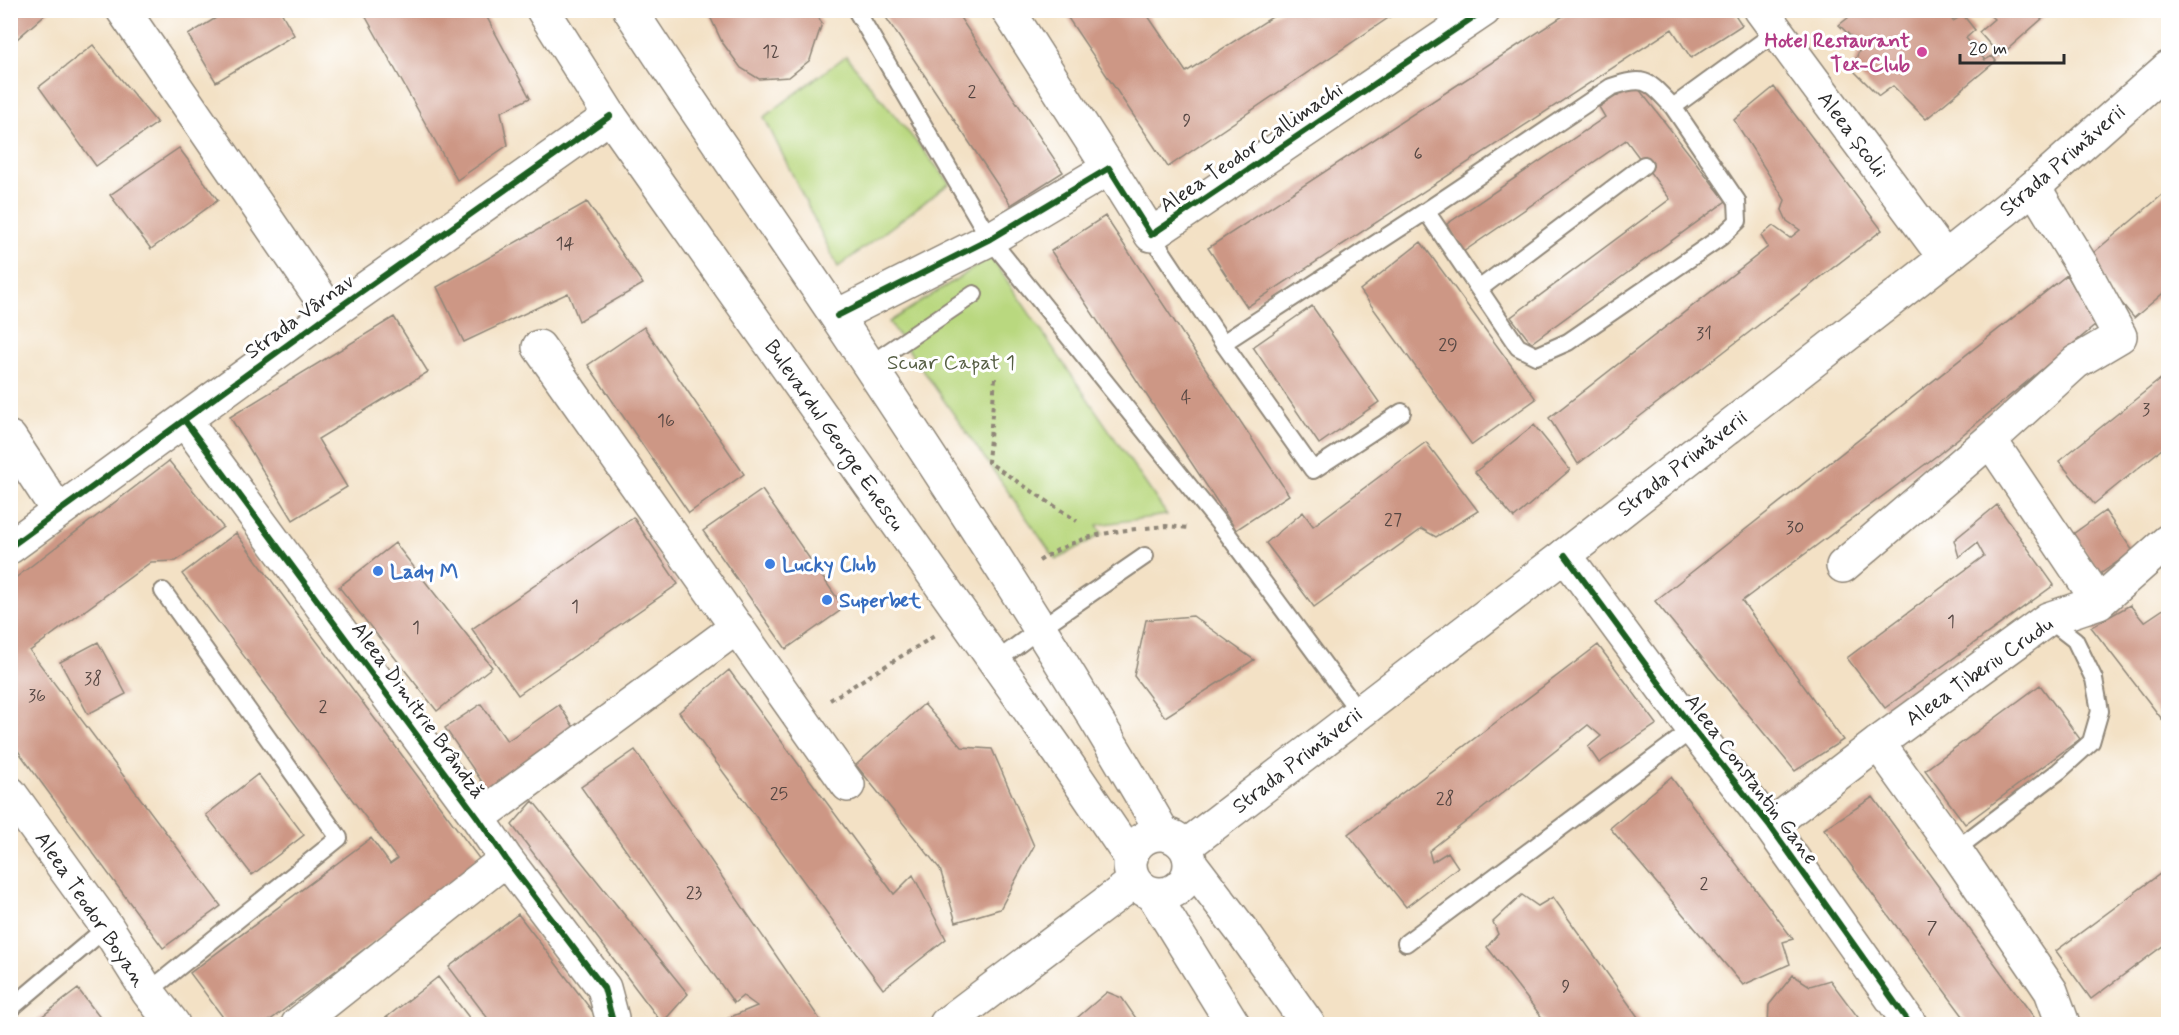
<svg xmlns="http://www.w3.org/2000/svg" width="2179" height="1035" font-family="Mynerve,sans-serif">
<style>
.green{fill:#b9d87f;stroke:#728255;stroke-width:1.5}
.building{fill:#cd9785}
.lines{fill:none;stroke-linecap:round;stroke-linejoin:round}
.lane-casing{stroke:#8f8678;stroke-width:20}
.street-casing{stroke:#8f8678;stroke-width:36}
.secondary-casing{stroke:#8f8678;stroke-width:36}
.path{stroke:#8f8678;stroke-width:4;stroke-dasharray:4.5 4.5;stroke-linecap:butt}
.lane{stroke:#fff;stroke-width:16}
.street{stroke:#fff;stroke-width:33}
.secondary{stroke:#fff;stroke-width:33}
.cycleway-casing{stroke:#fff;stroke-width:10}
.cycleway{stroke:#1b5e20;stroke-width:6}
.hotel-dot{fill:#d1479c;stroke:#fff;stroke-width:2}
.shop-dot{fill:#3f7fe0;stroke:#fff;stroke-width:2}
.labels{text-anchor:middle;stroke-width:6;stroke-linejoin:round;paint-order:stroke}
.number-label{font-size:18px;fill:#544642}
.hotel-label{font-size:21px;font-weight:bold;fill:#b23c85;stroke:#fff;text-anchor:end}
.street-label{font-size:21px;fill:#2b2b2b;stroke:#fff}
.park-label{font-size:21px;fill:#565f44;stroke:#fff}
.shop-label{font-size:21px;font-weight:bold;fill:#366cbe;stroke:#fff;text-anchor:start}
</style>
<rect width="100%" height="100%" fill="#fff"/>
<filter id="ink" filterUnits="userSpaceOnUse"><feTurbulence type="fractalNoise" baseFrequency=".0167" numOctaves="2"/><feDisplacementMap in="SourceGraphic" scale="12" xChannelSelector="R" yChannelSelector="G"/><feConvolveMatrix kernelMatrix="1 2 1 2 8 2 1 2 1" color-interpolation-filters="sRGB"/></filter>
<filter id="wash" filterUnits="userSpaceOnUse"><feTurbulence type="fractalNoise" baseFrequency=".008" numOctaves="4" result="noise"/><feDisplacementMap in="SourceGraphic" scale="24" xChannelSelector="R" yChannelSelector="G"/><feGaussianBlur stdDeviation="1.35" result="paint"/><feColorMatrix in="noise" values="0 0 0 0 0 0 0 0 0 0 0 0 0 0 0 0 0 1.4 0 .05"/><feComposite in="paint" operator="in"/></filter>
<g filter="url(#wash)">
<rect width="100%" height="100%" fill="#f3e1c5"/>
<!-- green -->
<path class="green" d="M846,56L950,183L838,267L764,117Z
M991,257L1167,515L1097,525L1102,534L1056,560L889,322Z"/>
<g id="blocks">
<!-- building -->
<path class="building" d="M10,10H50L10,45Z
M229,10H280L294,35L216,82L188,35Z
M362,10H483L530,98L501,112L508,145L457,180Z
M707,10H814L822,23L810,60L789,77L759,79L741,68L722,42Z
M881,10H955L1063,172L1011,205Z
M1072,10H1144L1186,72L1283,10H1400L1168,167L1066,15Z
M1572,10H1732L1742,25L1691,58L1672,29L1247,307L1208,248Z
M1858,10H1866L1869,16L1876,10H1945L1953,21L1963,15L1975,30L1966,38L1985,60L1992,56L1996,61L1926,119L1893,86L1879,96L1852,69L1861,46L1839,25Z
M1984,10H2052L2000,56L1979,32L1994,19Z
M93,45L157,123L96,166L39,87Z
M1635,84L1726,201L1531,343L1511,317L1670,199L1626,140L1463,252L1447,224L1605,117L1599,107Z
M1774,87L1882,230L1578,464L1549,418L1768,247L1761,236L1773,226L1790,238L1800,230L1787,221L1782,210L1785,200L1734,120Z
M179,148L218,200L151,249L110,195Z
M2168,190V289L2134,318L2086,259Z
M587,202L643,284L579,321L568,293L464,342L437,287Z
M1105,216L1289,495L1236,530L1051,251Z
M1421,242L1536,399L1472,445L1360,290Z
M2067,275L2096,325L1939,454L1742,601L1843,740L1795,771L1655,601Z
M1312,306L1379,402L1319,444L1253,347Z
M394,317L428,372L318,439L347,487L293,520L230,417Z
M644,327L744,474L689,513L588,365Z
M2168,373V444L2094,504L2059,461Z
M1534,425L1570,470L1514,518L1475,472Z
M1426,442L1478,511L1436,537L1422,529L1314,607L1266,543L1303,512L1313,526Z
M169,461L223,527L176,561L151,562L30,651L221,906L163,948L10,740V582Z
M762,490L844,608L786,649L703,531Z
M1997,505L2054,585L1885,708L1847,658L1984,556L1977,543L1959,557L1954,540Z
M2105,511L2133,551L2100,574L2073,534Z
M633,517L678,584L518,695L472,629Z
M236,533L481,861L265,1024H228L190,973L371,838L390,864L397,859L182,574Z
M395,543L492,667L437,711L339,587Z
M2130,605L2144,622L2165,608L2168,612V727L2091,627Z
M1193,616L1254,660L1165,717L1134,676L1146,620Z
M98,642L126,694L88,714L60,662Z
M1598,645L1657,724L1599,763L1588,747L1601,736L1588,725L1429,851L1432,862L1448,852L1458,867L1406,907L1348,834Z
M729,670L894,894L913,875L946,939L883,989L679,712Z
M2040,685L2080,739L1965,824L1925,770Z
M481,704L507,741L559,705L577,732L489,792L445,728Z
M924,704L962,747L992,749L1034,846L1000,909L956,922L940,869L856,765Z
M635,750L823,1024H733L728,1018L757,1006L743,996L734,1003L581,787Z
M258,774L304,835L252,875L206,815Z
M1671,777L1793,939L1783,942L1790,964L1743,985L1610,828Z
M1873,797L2039,1024H1969L1824,829Z
M533,801L688,994L662,1023L512,825Z
M2168,868V942L2091,999L2056,951Z
M1522,895L1538,906L1553,897L1643,1024H1547L1487,947L1498,934L1493,922Z
M518,914L602,1024H492L449,967Z
M1793,975L1810,986L1830,980L1863,1024H1768L1769,1005Z
M438,977L474,1024H378Z
M78,989L105,1024H32Z
M1107,992L1122,998L1140,1024H1070Z"/>
</g>
</g>
<g filter="url(#ink)">
<use href="#blocks" fill-opacity="0" stroke="#8f8678" stroke-width="1.5"/>
<g class="lines">
<defs>
<path id="lane" d="M856,10L990,239L1226,532L1359,712
M1426,211L1518,347L1536,356L1568,342L1721,237L1738,221L1737,201L1673,107
M1151,235L1223,343L1313,470L1402,412
M1479,289L1644,165
M1223,343L1426,211L1611,87C1647,75 1648,81 1673,107L1776,32
M869,365L974,294
M994,663L1039,629L1145,556
M1955,850L2059,771L2091,742L2100,711L2094,679L2075,640L2048,619
M1406,943L1693,729
M148,992L339,838L163,591
M10,1009L107,927"/>
<path id="street" d="M123,10L331,313
M1008,10L1109,168
M1761,10L1945,258
M2034,187L2082,266L2120,336L2076,362L1990,440L2099,602
M837,316L990,239L1109,168L1151,235L1484,10
M539,347L848,785
M185,421L478,818L506,859L604,988L612,1018L611,1024
M10,438L58,511
M10,547L331,313L610,116
M1565,555L1693,729L1770,826L1910,1024
M1843,566L1990,440
M1878,743L1955,850L2051,991L2063,1024
M10,793L107,927L148,992L173,1024
M478,818L737,627
M1770,826L1878,743L2048,619L2099,602L2168,541
M298,1024L506,859"/>
<path id="secondary" d="M543,10L610,116L1059,752L1131,858
M630,10C697,114 768,214 837,317C950,486 1062,657 1163,833
M1130 864a30 30 0 1 1 60 0a30 30 0 1 1-60 0Z
M1186,846L1565,555L1945,258L2034,187L2168,68
M1191,864L1245,935L1308,1024
M1153,894L1233,1024
M946,1024L1135,881"/>
</defs>
<!-- lane casing -->
<use href="#lane" class="lane-casing"/>
<!-- street casing -->
<use href="#street" class="street-casing"/>
<!-- secondary casing -->
<use href="#secondary" class="secondary-casing"/>
<!-- path -->
<path class="path" d="M995,378L988,462L1077,521
M1146,528L1166,526L1189,528
M1039,561C1071,540 1098,533 1136,529
M830,700L936,635"/>
<!-- lane -->
<use href="#lane" class="lane"/>
<!-- street -->
<use href="#street" class="street"/>
<!-- secondary -->
<use href="#secondary" class="secondary"/>
<defs>
<path id="cycleway" d="M837,316L990,239L1109,168L1151,235L1484,10
M185,421L478,818L506,859L604,988L612,1018L611,1024
M10,547L331,313L610,116
M1565,555L1693,729L1770,826L1910,1024"/>
</defs>
<!-- cycleway casing -->
<use href="#cycleway" class="cycleway-casing"/>
<!-- cycleway -->
<use href="#cycleway" class="cycleway"/>
</g>
</g>
<!-- markers -->
<circle class="hotel-dot" cx="1922" cy="52" r="6"/>
<g class="shop-dot">
<circle cx="770" cy="564" r="6"/>
<circle cx="378" cy="571" r="6"/>
<circle cx="827" cy="600" r="6"/>
</g>
<g class="labels">
<!-- number labels -->
<g class="number-label">
<text x="771" y="57">12</text>
<text x="972" y="97">2</text>
<text x="1187" y="126">9</text>
<text x="1418" y="159">6</text>
<text x="565" y="249">14</text>
<text x="1704" y="339">31</text>
<text x="1448" y="350">29</text>
<text x="1186" y="403">4</text>
<text x="2146" y="415">3</text>
<text x="666" y="426">16</text>
<text x="1393" y="525">27</text>
<text x="1795" y="533">30</text>
<text x="575" y="612">1</text>
<text x="1951" y="627">1</text>
<text x="416" y="633">1</text>
<text x="93" y="684">38</text>
<text x="37" y="701">36</text>
<text x="323" y="712">2</text>
<text x="779" y="799">25</text>
<text x="1445" y="804">28</text>
<text x="1704" y="889">2</text>
<text x="694" y="898">23</text>
<text x="1932" y="933">7</text>
<text x="1566" y="992">9</text>
</g>
<!-- hotel labels -->
<g class="hotel-label">
<text x="1910" y="47">Hotel Restaurant<tspan x="1910" dy="24">Tex-Club</tspan></text>
</g>
<!-- street labels -->
<g class="street-label">
<text transform="translate(1853 134) rotate(53)" y="7">Aleea Școlii</text>
<text transform="translate(1251 147) rotate(-34)" y="7">Aleea Teodor Callimachi</text>
<text transform="translate(2062 160) rotate(-41)" y="7">Strada Primăverii</text>
<text transform="translate(299 316) rotate(-36)" y="7">Strada Vârnav</text>
<text transform="translate(835 435) rotate(55)" y="7">Bulevardul George Enescu</text>
<text transform="translate(1682 463) rotate(-38)" y="7">Strada Primăverii</text>
<text transform="translate(1979 671) rotate(-35)" y="7">Aleea Tiberiu Crudu</text>
<text transform="translate(419 710) rotate(54)" y="7">Aleea Dimitrie Brândză</text>
<text transform="translate(1297 760) rotate(-38)" y="7">Strada Primăverii</text>
<text transform="translate(1752 779) rotate(53)" y="7">Aleea Constantin Gane</text>
<text transform="translate(91 909) rotate(56)" y="7">Aleea Teodor Boyan</text>
</g>
<!-- park labels -->
<g class="park-label">
<text x="951" y="369">Scuar Capat 1</text>
</g>
<!-- shop labels -->
<g class="shop-label">
<text x="782" y="571">Lucky Club</text>
<text x="390" y="578">Lady M</text>
<text x="839" y="607">Superbet</text>
</g>
</g>
<!-- margin -->
<rect width="2179" height="1035" fill="none" stroke="#fff" stroke-width="36"/>
<!-- scale -->
<path d="M1960 54v9h104v-9" fill="none" stroke="#2b2b2b" stroke-width="3"/>
<text x="1969" y="54" font-size="18" fill="#2b2b2b" stroke="#ffffff" stroke-width="4.5" paint-order="stroke">20 m</text>
</svg>
